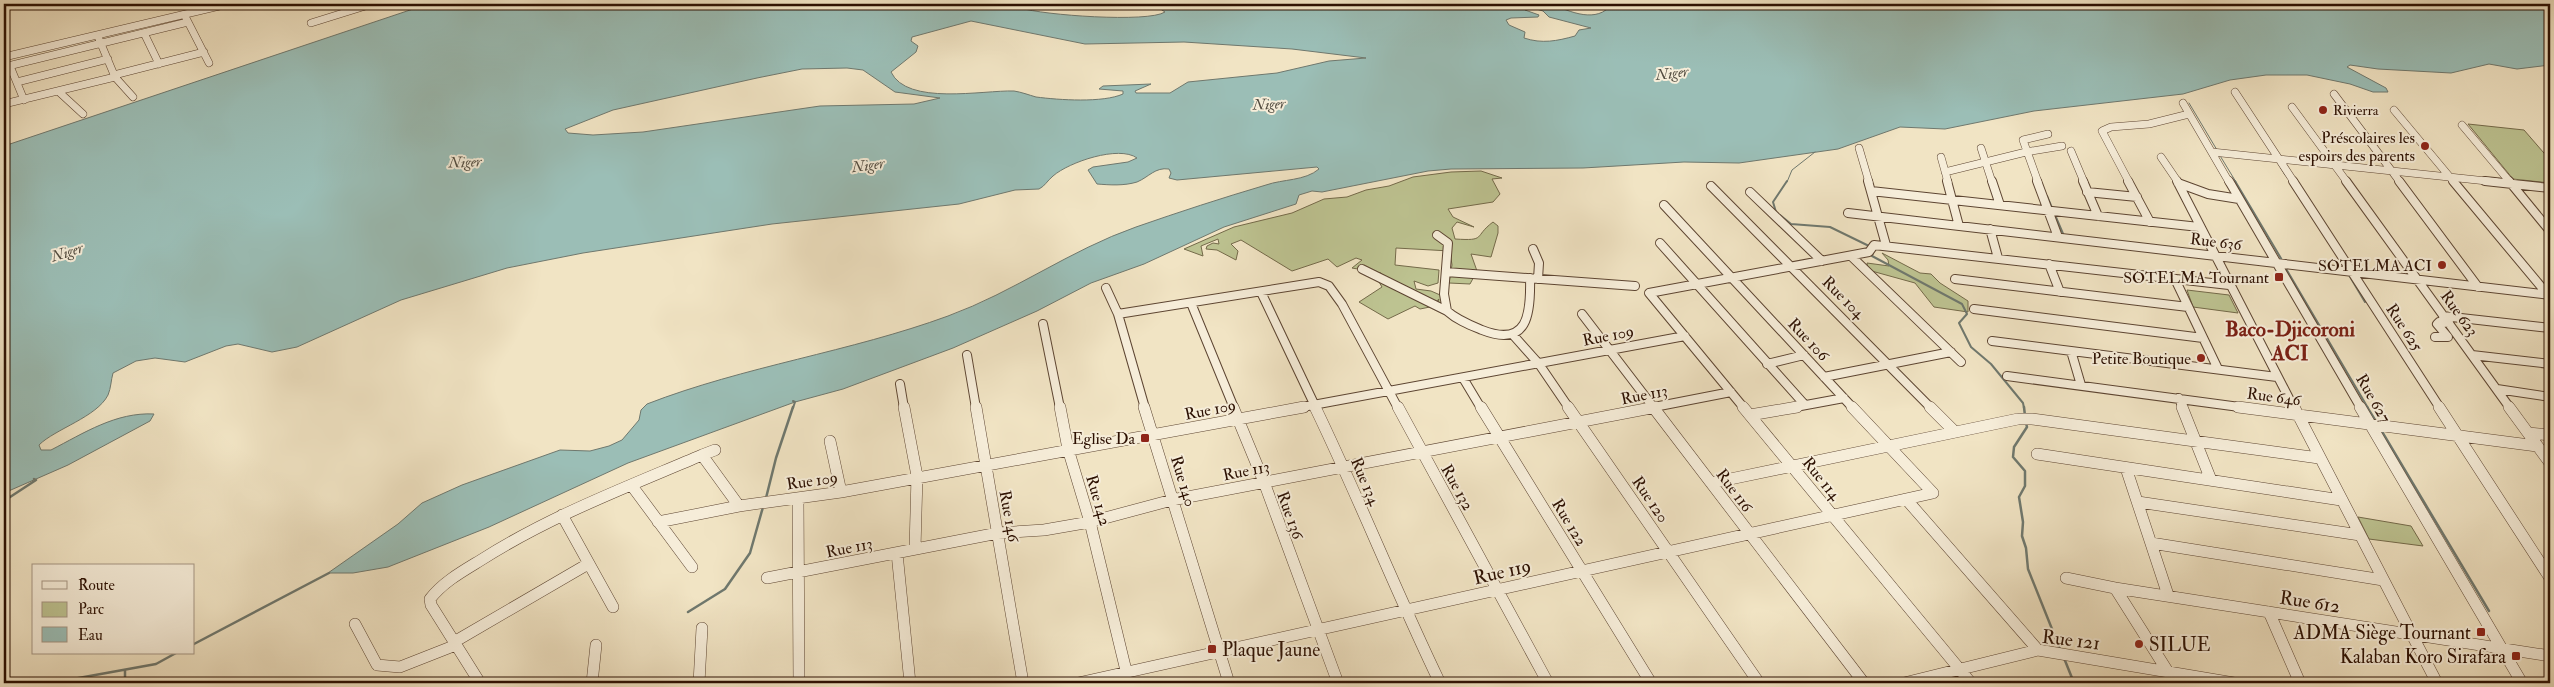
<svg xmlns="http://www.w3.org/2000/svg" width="2554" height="687" font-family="'IM FELL Double Pica',serif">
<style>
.green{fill:#bdc391;stroke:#746a4a}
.water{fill:#9bbeb6;stroke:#6f786e;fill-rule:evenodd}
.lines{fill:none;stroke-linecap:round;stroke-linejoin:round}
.stream-far2{stroke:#6f786e;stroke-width:1}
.stream-far1{stroke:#6f786e;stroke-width:2}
.stream{stroke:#6f786e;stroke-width:2.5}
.minor-far2-casing{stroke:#5d4532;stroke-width:8}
.minor-far1-casing{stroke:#5d4532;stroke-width:10}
.minor-casing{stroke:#5d4532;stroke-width:12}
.minor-far2{stroke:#f6edd9;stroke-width:7}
.minor-far1{stroke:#f6edd9;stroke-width:8}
.minor{stroke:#f6edd9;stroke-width:11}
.poi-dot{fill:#8f2418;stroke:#f6edd9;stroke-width:2}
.labels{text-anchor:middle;stroke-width:4;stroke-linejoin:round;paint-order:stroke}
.far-poi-label{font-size:14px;fill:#2c1002;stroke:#f6edd9;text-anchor:start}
.far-water-label{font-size:15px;font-style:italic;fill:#534d41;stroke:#f6edd9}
.poi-label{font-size:16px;fill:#2c1002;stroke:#f6edd9;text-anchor:end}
.street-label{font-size:16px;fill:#2c1002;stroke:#f6edd9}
.near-street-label{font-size:19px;fill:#2c1002;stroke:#f6edd9}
.near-poi-label{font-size:19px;fill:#2c1002;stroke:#f6edd9;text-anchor:end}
.district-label{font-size:21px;font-weight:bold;fill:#7a1f14;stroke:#f6edd9}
</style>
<rect width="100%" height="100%" fill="#f1e4c4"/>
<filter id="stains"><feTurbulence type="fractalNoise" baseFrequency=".004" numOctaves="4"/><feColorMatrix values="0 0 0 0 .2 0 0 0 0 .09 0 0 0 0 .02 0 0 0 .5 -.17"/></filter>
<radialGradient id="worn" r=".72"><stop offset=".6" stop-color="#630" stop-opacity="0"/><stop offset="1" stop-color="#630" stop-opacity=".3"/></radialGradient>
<!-- green -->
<path class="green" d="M2468,124L2524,130L2550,160V183L2513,179Z
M1481,171L1502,178L1492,179L1500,194L1493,202L1448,209L1453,217L1474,227L1457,222L1452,228L1455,239C1487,241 1473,237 1493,222L1498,226V233L1491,257L1471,254L1477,271L1470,284L1449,283L1452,265L1450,251L1396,248L1395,265L1439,270L1438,283L1428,286L1414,281L1416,289L1431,291L1447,298L1446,307L1437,306L1439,299L1430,307L1420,309L1415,306L1388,319L1359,302L1382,287L1379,282L1384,281L1381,273L1352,268L1362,260L1356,258L1337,267L1328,259L1292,271L1241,240L1231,244L1238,251L1236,260L1217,250L1206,249L1207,246L1213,243L1219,244L1218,239L1201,246L1203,256L1184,249L1234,227L1292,213L1324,199L1347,197L1366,190L1389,186L1413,177L1451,172Z
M1882,253L1920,273L1931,274L1940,283L1968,301V312L1934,307L1915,283L1868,270L1867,263L1889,266L1888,260Z
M2187,290L2229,295L2238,313L2193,307Z
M2358,517L2411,526L2423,546L2369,539Z"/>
<!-- water -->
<path class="water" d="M428,4H1028L1021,8C1042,15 1148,23 1165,12L1159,8L1115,4H1552C1570,12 1597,24 1612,4H2550V65L2517,69L2489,64L2451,73L2378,69L2350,65L2347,67L2386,88L2388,92H2373L2350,84L2307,75H2266L2230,80L2183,94L2034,111L1945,129L1900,127L1838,149L1739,163L1684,162L1583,168L1451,169L1428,171L1322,192L1312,191L1299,195L1296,204L1224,227L1144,264L1091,283L1037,311L953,348L843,389L795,402L628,463L489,527L388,567L353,573H328L398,524L422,503L462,485L560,450L590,451L609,446L622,440L639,420L641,410L647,404C745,366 850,352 948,316C1014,292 1070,250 1136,227C1179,212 1222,198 1266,185C1283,179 1305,181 1319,169L1317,167L1177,180L1169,178L1171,173L1169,169C1155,167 1149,177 1137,182C1124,186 1110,185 1097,184L1088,170L1093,167L1128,162L1137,158C1119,145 1069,162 1053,176C1047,181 1045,186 1039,189L1015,190L959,204L772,224L583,253L507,268L401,300L297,347L272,352L238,344L226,346L185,362L155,358L136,361L113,373C111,380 111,388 108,395C97,417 55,429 39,445L41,450H51C84,433 116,412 154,414L150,421L68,465L4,493V146ZM1533,8L1543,11L1549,17L1591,28L1579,30L1575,36C1557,41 1542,44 1524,38L1525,32L1509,25L1506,20L1511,18L1538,17L1539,15L1525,10ZM971,21L1085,44L1184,42L1292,49L1366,58L1329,61L1277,73L1188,82L1170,93H1136L1135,91L1151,84L1103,86L1099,89L1123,91V94C1103,103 1059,100 1036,97C1029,95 1021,92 1014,91C983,90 907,106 891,72L916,52L918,46L911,41L912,37ZM847,68L863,70L895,92L940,98L914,104L820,106L643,132L593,135L568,133L565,129L613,110L757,78L802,69Z"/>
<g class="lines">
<!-- stream-far2 -->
<path class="stream-far2" d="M2189,103L2217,150
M2219,154L2236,182
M2279,165L2285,175
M1787,182L1792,170L1815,152"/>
<!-- stream-far1 -->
<path class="stream-far1" d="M2235,181L2282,260
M2047,196L2052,208
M1776,212L1773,202L1787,181
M1780,215L1791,224L1830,227L1869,246
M2055,215L2064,236
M1874,249L1872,256L1962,304L1967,314L1959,323L1971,347L1991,364L2023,403L2024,408
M2285,267L2368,408
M2349,275L2365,302
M793,401L795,402L793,408"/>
<!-- stream -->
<path class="stream" d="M2024,407L2025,416
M2367,407L2375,420
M2026,423L2027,427L2014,447L2013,457L2025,471V486L2019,497L2023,522L2022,536L2026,548L2028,569L2060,649
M2381,430L2489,611
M766,498L776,458L793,407
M4,501L36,480L34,479
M688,612L725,589L750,553L763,507
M194,644L329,573
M2064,658L2074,683
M125,671V683
M51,683L156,664L176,653"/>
<defs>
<path id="minor-far2" d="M282,5L285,4
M186,18L209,63
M311,23L372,4
M144,33L159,64
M99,39L115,77L133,97
M4,57L228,4
M10,66L24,100
M4,67L188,22
M114,75L204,52
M17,82L108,59
M58,91L83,114
M2235,92L2294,182
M2334,94L2400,182
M2183,103L2229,182
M4,104L115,77
M2292,107L2347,182
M2394,110L2454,182
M2462,125L2510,182
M1859,148L1869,182
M1981,148L1992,182
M2071,151L2084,182
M2212,152L2496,182
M1941,157L1948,182
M2161,157L2178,182
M1945,172L2026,152L2062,146
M2038,182L2023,140L2048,134
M2129,182L2102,131L2111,127L2149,124L2189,114"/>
<path id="minor-far1" d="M1868,181L1886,245
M1947,181L1959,226
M1992,181L2000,205
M2037,181L2058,237
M2083,181L2098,216
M2128,181L2150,222
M2177,181L2294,408
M2229,181L2361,408
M2293,181L2440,408
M2346,181L2510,408
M2399,181L2478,287
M2453,181L2548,295
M2485,181L2550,188
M2509,181L2550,231
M2178,183L2208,194L2239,199
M1711,186L1931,408
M1871,191L2199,227
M1750,192L1822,261
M2087,192L2137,197
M1664,205L1853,408
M1848,213L2550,295
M1990,229L1998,258
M1437,235L1448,243L1444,294L1447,311C1457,320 1470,325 1482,330C1528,348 1531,314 1530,278
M1660,243L1805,405
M1533,249L1539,263L1538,279
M1851,256L1961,362
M2049,264L2060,292
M1362,269L1447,311
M1446,272L1635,286
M1955,279L2188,307
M2175,279L2218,369
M1106,288L1118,314L1145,408
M1261,292L1316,408
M1191,303L1234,408
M1974,309L2203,338
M1118,314L1319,282L1329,286L1342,304L1398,408
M1582,314L1654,408
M2443,316L2550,328
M1043,324L1060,408
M1514,336L1539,364L1569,408
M2435,337H2448L2437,324L2439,322L2449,323
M1992,341L2277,377
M2071,351L2081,385
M967,355L976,408
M2472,355L2550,364
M1767,364L1804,355
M2007,376L2247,408
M1824,377L1951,352
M1463,378L1481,408
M900,384L904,408
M2497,389L2550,397
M2179,398L2183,408
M1297,408L1685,336
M1649,408L1731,392
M1744,408L1649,293L1869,252L1874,245L2229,285
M1790,408L1844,398"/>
<path id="minor" d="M904,407L917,476L915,549
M976,407L1023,683
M1060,407L1068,449L1090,522L1129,683
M1144,407L1229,683
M1233,407L1264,482L1338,683
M1315,407C1359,498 1396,592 1440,683
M1398,407L1548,683
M1481,407L1651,683
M1568,407L1759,683
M1653,407L1864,683
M1743,407L1971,683
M1852,407L1933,493
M1930,407L1955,432
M2182,407L2211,480
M2238,407L2537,446
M2294,407L2437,683
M2360,407L2522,683
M2439,407L2550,578
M2509,407L2550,463
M1750,415L1797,407
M2528,433L2550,435
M830,441L841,492
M2037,454L2341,500
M702,455L715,450
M2126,468L2168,595
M1711,483L2018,419H2032L2319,458
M632,486L692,567
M798,498L799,683
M1906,499L2038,650
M2138,502L2360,535
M562,515L613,607
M658,522L739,506L841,492L1304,407
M2151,543L2383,580
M897,553L910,683
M767,578L998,533L1044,530L1090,522L1172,500L1656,407
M2066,578L2115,588L2550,656
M2115,588L2175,683
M2269,612L2300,683
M355,624L377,665L400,667L456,645
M454,642L588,564
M480,683L431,605L430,599C443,582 463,571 481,560C550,516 627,487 702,455L739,506
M592,683L596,645
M699,683L702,628
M1078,683L1933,493
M1904,683L2038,650L2234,683"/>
</defs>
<!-- minor-far2 casing -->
<use href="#minor-far2" class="minor-far2-casing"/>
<!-- minor-far1 casing -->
<use href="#minor-far1" class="minor-far1-casing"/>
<!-- minor casing -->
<use href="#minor" class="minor-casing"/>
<!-- minor-far2 -->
<use href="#minor-far2" class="minor-far2"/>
<!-- minor-far1 -->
<use href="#minor-far1" class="minor-far1"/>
<!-- minor -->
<use href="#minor" class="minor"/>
</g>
<!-- markers -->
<g class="poi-dot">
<circle cx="2323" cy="110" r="5"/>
<circle cx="2425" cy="146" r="5"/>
<circle cx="2442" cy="265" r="5"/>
<rect x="2274" y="272" width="10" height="10" rx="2.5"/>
<circle cx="2201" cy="358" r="5"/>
<rect x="1140" y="433" width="10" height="10" rx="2.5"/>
<rect x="2476" y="627" width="10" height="10" rx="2.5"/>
<circle cx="2139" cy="644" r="5"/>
<rect x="1207" y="644" width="10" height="10" rx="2.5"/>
<rect x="2511" y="651" width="10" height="10" rx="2.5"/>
</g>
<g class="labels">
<!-- far-poi labels -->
<g class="far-poi-label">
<text x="2333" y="115">Rivierra</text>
</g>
<!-- far-water labels -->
<g class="far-water-label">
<text transform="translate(1672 73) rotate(-7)" y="5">Niger</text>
<text transform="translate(1269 104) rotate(-3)" y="5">Niger</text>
<text transform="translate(465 162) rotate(-2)" y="5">Niger</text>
<text transform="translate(868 165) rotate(-8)" y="5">Niger</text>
<text transform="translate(67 252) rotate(-18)" y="5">Niger</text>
</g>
<!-- poi labels -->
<g class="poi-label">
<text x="2415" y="143">Préscolaires les<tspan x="2415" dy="18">espoirs des parents</tspan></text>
<text x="2432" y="271">SOTELMA ACI</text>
<text x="2269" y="283">SOTELMA Tournant</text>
<text x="2191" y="364">Petite Boutique</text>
<text x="1135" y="444">Eglise Da</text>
</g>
<!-- street labels -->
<g class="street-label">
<text transform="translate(2216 241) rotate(7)" y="6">Rue 636</text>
<text transform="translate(1844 297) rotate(45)" y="6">Rue 104</text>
<text transform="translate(2460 313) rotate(54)" y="6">Rue 623</text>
<text transform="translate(2405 327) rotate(57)" y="6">Rue 625</text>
<text transform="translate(1608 335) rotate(-11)" y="6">Rue 109</text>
<text transform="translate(1809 339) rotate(47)" y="6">Rue 106</text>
<text transform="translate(1644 394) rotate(-11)" y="6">Rue 113</text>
<text transform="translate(2274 396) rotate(8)" y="6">Rue 646</text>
<text transform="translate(2374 398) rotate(60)" y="6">Rue 627</text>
<text transform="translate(1210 409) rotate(-11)" y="6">Rue 109</text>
<text transform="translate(1246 470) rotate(-11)" y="6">Rue 113</text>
<text transform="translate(1822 478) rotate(51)" y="6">Rue 114</text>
<text transform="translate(812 480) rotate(-8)" y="6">Rue 109</text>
<text transform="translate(1184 481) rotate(73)" y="6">Rue 140</text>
<text transform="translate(1366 481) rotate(67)" y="6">Rue 134</text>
<text transform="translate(1458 487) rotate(61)" y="6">Rue 132</text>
<text transform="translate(1735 490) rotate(53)" y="6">Rue 116</text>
<text transform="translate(1651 499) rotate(56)" y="6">Rue 120</text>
<text transform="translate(1099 500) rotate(74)" y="6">Rue 142</text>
<text transform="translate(1291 515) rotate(70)" y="6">Rue 136</text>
<text transform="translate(1010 516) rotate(80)" y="6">Rue 146</text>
<text transform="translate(1570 522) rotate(59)" y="6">Rue 122</text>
<text transform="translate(849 547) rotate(-11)" y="6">Rue 113</text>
</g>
<!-- near-street labels -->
<g class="near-street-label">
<text transform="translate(1502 571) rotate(-13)" y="7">Rue 119</text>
<text transform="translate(2310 601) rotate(9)" y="7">Rue 612</text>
<text transform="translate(2071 639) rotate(7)" y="7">Rue 121</text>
</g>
<!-- near-poi labels -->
<g class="near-poi-label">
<text x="2471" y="639">ADMA Siège Tournant</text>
<text x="2149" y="651" text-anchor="start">SILUE</text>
<text x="1222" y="656" text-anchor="start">Plaque Jaune</text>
<text x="2506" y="663">Kalaban Koro Sirafara</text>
</g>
<!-- district labels -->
<g class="district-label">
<text x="2290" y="336">Baco-Djicoroni<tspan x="2290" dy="24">ACI</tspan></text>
</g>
</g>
<!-- margin -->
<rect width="2554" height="687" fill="none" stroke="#f1e4c4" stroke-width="20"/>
<rect x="5" y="5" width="2544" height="677" fill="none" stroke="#2c1002" stroke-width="2.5"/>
<rect x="10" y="10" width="2534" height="667" fill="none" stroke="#2c1002"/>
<!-- legend -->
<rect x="32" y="564" width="162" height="90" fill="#f6edd9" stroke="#a59583"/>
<rect x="42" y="581" width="25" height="8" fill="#f6edd9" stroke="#a59583"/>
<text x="78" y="590" font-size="15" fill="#2c1002">Route</text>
<rect x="42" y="602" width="25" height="15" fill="#bdc391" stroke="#a59583"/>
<text x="78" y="614" font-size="15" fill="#2c1002">Parc</text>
<rect x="42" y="627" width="25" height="15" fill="#9bbeb6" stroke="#a59583"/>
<text x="78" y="640" font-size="15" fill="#2c1002">Eau</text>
<rect width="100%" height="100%" filter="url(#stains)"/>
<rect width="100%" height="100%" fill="url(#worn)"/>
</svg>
